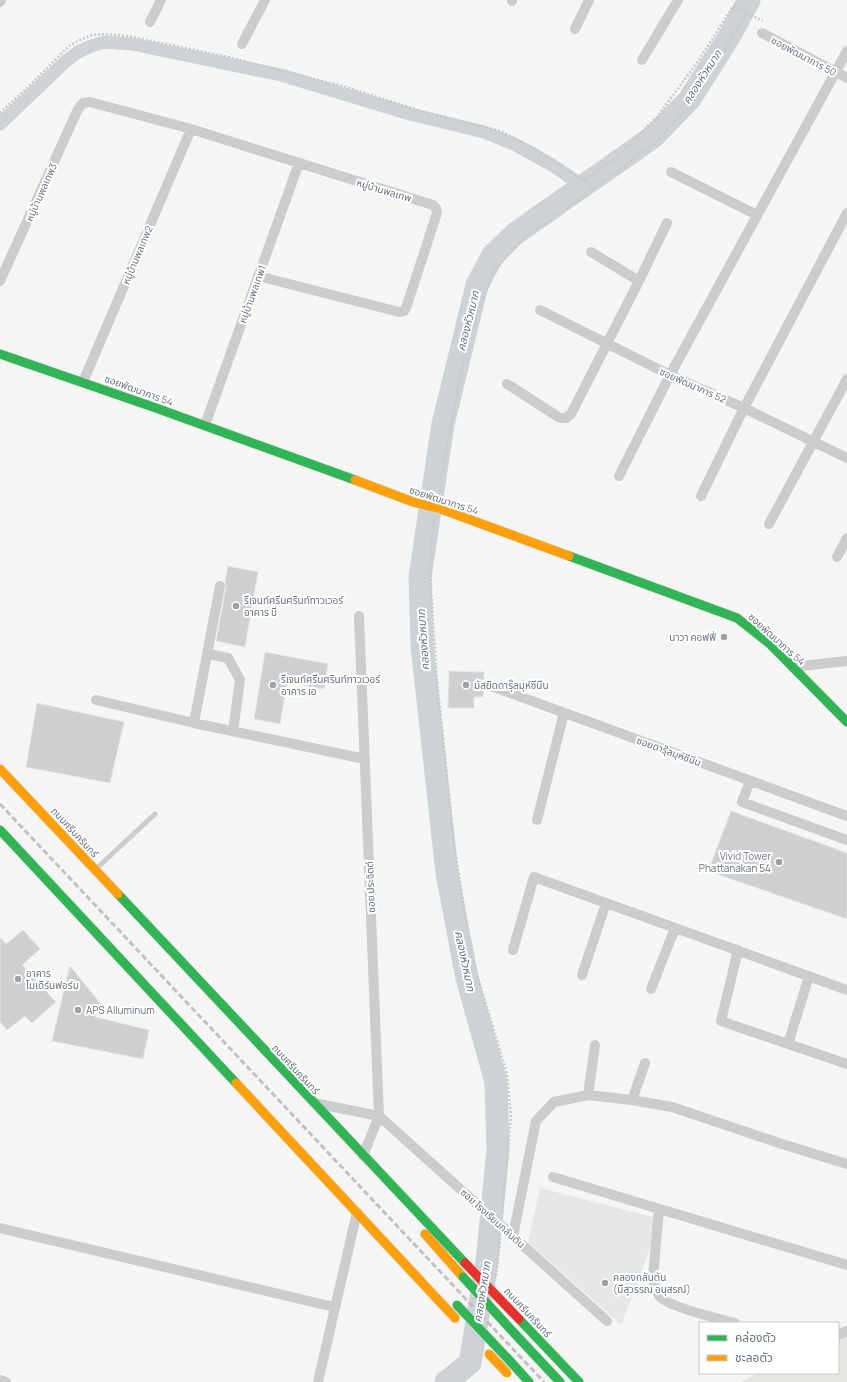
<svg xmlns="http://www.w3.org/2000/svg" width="847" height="1382" font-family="Manrope,'Noto Sans Thai',sans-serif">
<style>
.built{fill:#e5e6e6}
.green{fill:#e4e7e2}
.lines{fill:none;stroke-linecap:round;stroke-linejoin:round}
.canal{stroke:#cdd2d6;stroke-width:13}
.river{stroke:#cdd2d6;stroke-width:23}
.building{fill:#cecfd0;stroke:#e4e4e4}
.fast-casing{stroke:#d1d1d2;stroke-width:10}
.slow-casing{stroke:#d1d1d2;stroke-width:10}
.path{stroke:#c8c9ca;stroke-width:2.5;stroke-dasharray:2 2;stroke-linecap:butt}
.lane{stroke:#cbcccd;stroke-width:5}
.street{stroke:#cbcccd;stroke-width:10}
.fast{stroke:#30b455;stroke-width:9}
.slow{stroke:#ff9f0a;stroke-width:9}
.rail{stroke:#c1c2c4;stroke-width:3;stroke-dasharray:6 3;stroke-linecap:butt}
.fast-bridge-casing{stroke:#d2d2d3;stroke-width:10;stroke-linecap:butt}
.slow-bridge-casing{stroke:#d2d2d3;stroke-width:10;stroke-linecap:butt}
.jam-bridge-casing{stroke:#d2d2d3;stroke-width:10;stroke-linecap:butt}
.path-bridge{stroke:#c8c9ca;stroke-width:2.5;stroke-dasharray:2 2;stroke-linecap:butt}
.fast-bridge{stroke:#30b455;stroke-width:9}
.slow-bridge{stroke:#ff9f0a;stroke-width:9}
.jam-bridge{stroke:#e5322d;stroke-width:9}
.poi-dot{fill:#99a0a9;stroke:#fff;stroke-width:1.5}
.labels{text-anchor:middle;stroke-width:4;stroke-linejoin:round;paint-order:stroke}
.street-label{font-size:10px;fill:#687281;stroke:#fff}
.poi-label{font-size:10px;fill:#687281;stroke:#fff;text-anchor:start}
.water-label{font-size:11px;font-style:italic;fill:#64737d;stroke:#fff}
</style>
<rect width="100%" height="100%" fill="#f5f5f4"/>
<!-- built -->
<path class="built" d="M540,1188L661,1219L621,1325L528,1242Z"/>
<!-- green -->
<path class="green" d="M847,1325V1382H741L758,1373H838V1330Z"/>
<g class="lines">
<!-- canal -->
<path class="canal" d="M0,124L66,61L78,52L91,46L105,42L132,44L281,75L410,114L484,132L516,145L552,165L583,186"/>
<!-- river -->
<path class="river" d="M446,1382L470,1363L487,1262L498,1150L496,1082L467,978L447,873L422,646L420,577L443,424L477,285L493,255L516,233L653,137L689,100L729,37L749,0"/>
</g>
<!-- building -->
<path class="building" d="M228,566L258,572L245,647L216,641L226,587L225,582Z
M265,652L328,664L324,689L287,682L280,724L254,719Z
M449,671L484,672L483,697H474V708H448Z
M37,703L124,722L110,783L26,767Z
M731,811L847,853V919L708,871Z
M23,930L40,949L22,965L56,1002L32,1023L25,1016L7,1030L0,1022V937L6,944Z
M70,966L100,1003L95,1017L149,1030L143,1059L52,1041L66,981Z"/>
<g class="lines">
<defs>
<path id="fast" d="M0,354L156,408L355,480
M569,556L737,618L770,644L847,722
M0,830L236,1083
M118,894L465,1263
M519,1319L579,1382
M515,1334L560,1382
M510,1361L529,1382"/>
<path id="slow" d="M355,480L413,502L441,509L569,556
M0,769L118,894
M236,1083L455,1318
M425,1234L463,1277"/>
</defs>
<!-- fast casing -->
<use href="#fast" class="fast-casing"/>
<!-- slow casing -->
<use href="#slow" class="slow-casing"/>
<!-- path -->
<path class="path" d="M0,113L25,90L70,45L80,40L92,35L106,34L128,36L228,57L346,87L421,111L500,131L536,149L584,181L618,155L657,117L699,60L733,6L763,21
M584,181L595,188
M439,496L445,458L467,341L494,271L521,240L591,191L656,142L692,104L747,13
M435,519L432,538L430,570L433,620L437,681L454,844L471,955L507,1074L511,1117L502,1213
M496,1276L500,1239"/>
<!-- lane -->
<path class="lane" d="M97,868L155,814"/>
<!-- street -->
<path class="street" d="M512,1V0
M0,2L1,0
M150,22L161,0
M575,29L589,0
M762,33L847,78
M242,44L265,0
M642,60L678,0
M671,172L757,215
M591,252L639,281
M0,281L78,109L83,103L90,102L191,129L433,205L436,208L437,213L406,308L404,311L399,312L258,276
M540,310L670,375L744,408L847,458
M83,382L191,129
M507,384L560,418H566L571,414L639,281L667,223
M205,425L299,163
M619,476L670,375L847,51
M701,496L744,408L847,213
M769,524L847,379
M837,557L847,538
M359,616L379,1116L363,1156
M208,654L228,658L240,680L233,731
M792,667L847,661
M491,686L847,816
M96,700L194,723L365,759
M194,723L220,586
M750,781L742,802L847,840
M537,820L564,713
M513,950L534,877L847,990
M738,950L721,1021L847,1064
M582,975L606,903
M651,989L675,928
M788,1044L809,976
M588,1095L595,1045
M632,1100L645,1063
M314,1103L379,1116L607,1321
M553,1177L847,1265
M659,1209L653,1277C654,1284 655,1291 660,1297C669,1307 719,1319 735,1323
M0,1228L334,1307
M513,1236L536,1121L554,1102L588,1095L632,1100L672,1107L782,1144L847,1164
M838,1335L847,1331
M0,1380L6,1382
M318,1382L357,1212"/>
<!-- fast -->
<use href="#fast" class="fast"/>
<!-- slow -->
<use href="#slow" class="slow"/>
<!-- rail -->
<path class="rail" d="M0,804L544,1382"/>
<defs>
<path id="fast-bridge" d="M463,1277L515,1334
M457,1305L510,1361"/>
<path id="slow-bridge" d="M489,1354L507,1373"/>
<path id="jam-bridge" d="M465,1263L519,1319"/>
</defs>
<!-- fast-bridge casing -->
<use href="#fast-bridge" class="fast-bridge-casing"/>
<!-- slow-bridge casing -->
<use href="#slow-bridge" class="slow-bridge-casing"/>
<!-- jam-bridge casing -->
<use href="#jam-bridge" class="jam-bridge-casing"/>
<!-- path-bridge -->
<path class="path-bridge" d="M501,1232L502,1220"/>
<!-- fast-bridge -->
<use href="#fast-bridge" class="fast-bridge"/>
<!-- slow-bridge -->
<use href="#slow-bridge" class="slow-bridge"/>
<!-- jam-bridge -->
<use href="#jam-bridge" class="jam-bridge"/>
</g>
<!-- markers -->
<g class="poi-dot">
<circle cx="236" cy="606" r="4"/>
<circle cx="724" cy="637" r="4"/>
<circle cx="273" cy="685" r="4"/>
<circle cx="466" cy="685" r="4"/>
<circle cx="779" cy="862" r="4"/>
<circle cx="18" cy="979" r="4"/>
<circle cx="78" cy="1010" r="4"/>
<circle cx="605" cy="1283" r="4"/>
</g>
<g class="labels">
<!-- street labels -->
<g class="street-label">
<text transform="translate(804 56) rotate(28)" y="4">ซอยพัฒนาการ 50</text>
<text transform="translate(384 190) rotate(17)" y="4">หมู่บ้านพลเทพ</text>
<text transform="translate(41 192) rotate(-66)" y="4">หมู่บ้านพลเทพ3</text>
<text transform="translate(137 255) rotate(-67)" y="4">หมู่บ้านพลเทพ2</text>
<text transform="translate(252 294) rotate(-70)" y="4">หมู่บ้านพลเทพ1</text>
<text transform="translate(693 385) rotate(24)" y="4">ซอยพัฒนาการ 52</text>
<text transform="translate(139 390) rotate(20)" y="4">ซอยพัฒนาการ 54</text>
<text transform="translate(444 500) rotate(18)" y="4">ซอยพัฒนาการ 54</text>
<text transform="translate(777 639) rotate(42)" y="4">ซอยพัฒนาการ 54</text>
<text transform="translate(669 751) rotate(20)" y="4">ซอยดารุ๊ลมุห์ซีนีน</text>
<text transform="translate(75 832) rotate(47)" y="4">ถนนศรีนครินทร์</text>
<text transform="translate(370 887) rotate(-92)" y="4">ซอย ประจิตต์</text>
<text transform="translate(296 1069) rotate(47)" y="4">ถนนศรีนครินทร์</text>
<text transform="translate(493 1218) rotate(42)" y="4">ซอย โรงเรียนกลันตัน</text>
<text transform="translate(528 1312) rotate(47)" y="4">ถนนศรีนครินทร์</text>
</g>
<!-- poi labels -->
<g class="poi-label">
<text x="244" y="604">รีเจนท์ศรีนศรินท์ทาวเวอร์<tspan x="244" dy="12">อาคาร บี</tspan></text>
<text x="716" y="641" text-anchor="end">นาวา คอฟฟี่</text>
<text x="281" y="683">รีเจนท์ศรีนศรินท์ทาวเวอร์<tspan x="281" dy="12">อาคาร เอ</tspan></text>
<text x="474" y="689">มัสยิดดารุ๊ลมุห์ซีนีน</text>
<text x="771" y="860" text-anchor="end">Vivid Tower<tspan x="771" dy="12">Phattanakan 54</tspan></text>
<text x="26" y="977">อาคาร<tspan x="26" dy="12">โมเดิร์นฟอร์ม</tspan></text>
<text x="86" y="1014">APS Alluminum</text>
<text x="613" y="1281">คลองกลันตัน<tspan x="613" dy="12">(มีสุวรรณ อนุสรณ์)</tspan></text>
</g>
<!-- water labels -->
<g class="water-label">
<text transform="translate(702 77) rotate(-57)" y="4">คลองหัวหมาก</text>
<text transform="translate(468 321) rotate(-76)" y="4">คลองหัวหมาก</text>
<text transform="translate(423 640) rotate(-94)" y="4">คลองหัวหมาก</text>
<text transform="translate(465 961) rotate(78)" y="4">คลองหัวหมาก</text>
<text transform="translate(482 1292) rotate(-81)" y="4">คลองหัวหมาก</text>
</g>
</g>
<!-- legend -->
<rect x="699" y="1322" width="140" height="52" fill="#ffffff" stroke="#c3c7cd"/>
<rect x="707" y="1335" width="20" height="6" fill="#30b455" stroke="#c3c7cd"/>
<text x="735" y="1342" font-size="12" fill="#687281">คล่องตัว</text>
<rect x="707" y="1355" width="20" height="6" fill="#ff9f0a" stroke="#c3c7cd"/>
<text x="735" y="1362" font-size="12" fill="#687281">ชะลอตัว</text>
</svg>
